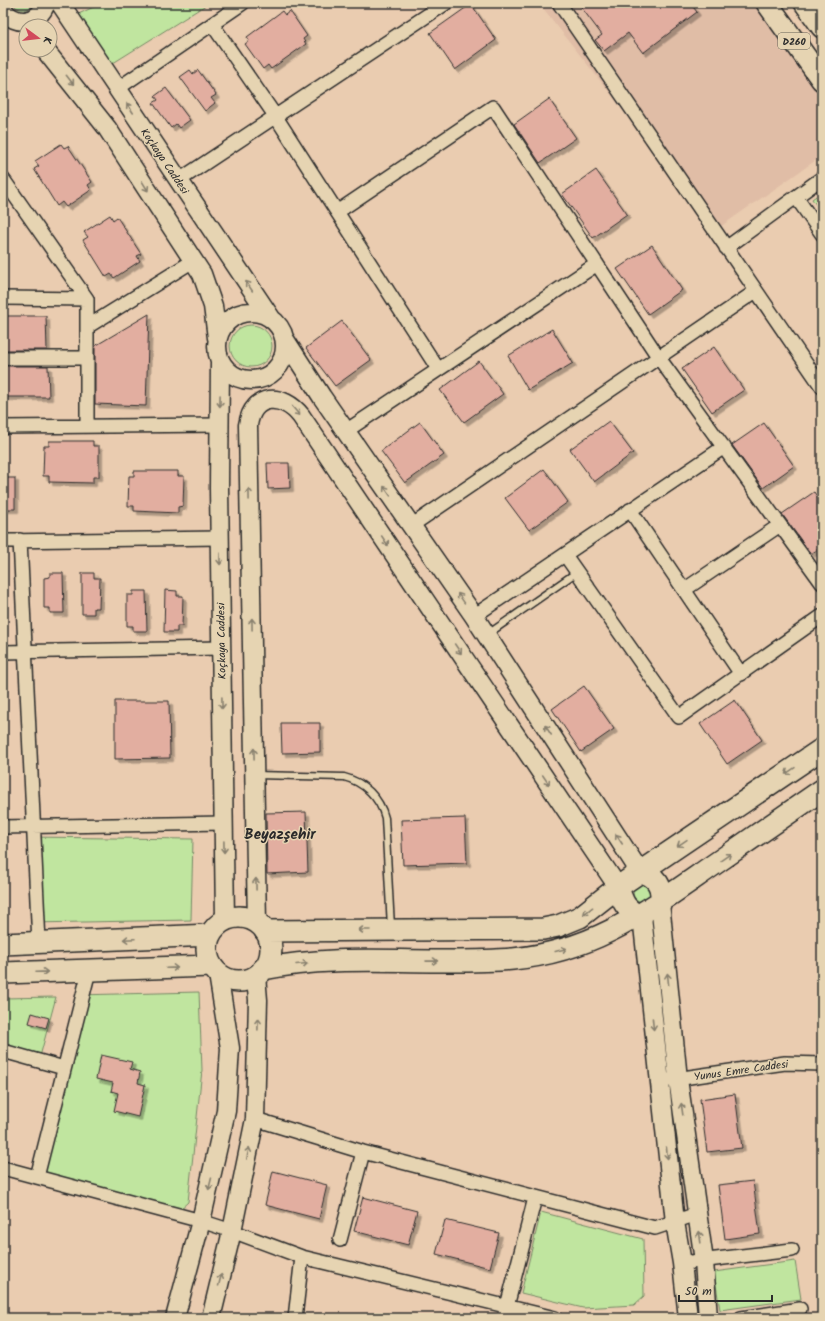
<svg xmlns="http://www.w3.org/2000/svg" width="825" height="1321" font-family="Kalam,sans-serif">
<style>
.built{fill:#e0bda6}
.green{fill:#c0e59f;stroke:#768865}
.building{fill:#e2aea0;stroke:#2b2b2b;filter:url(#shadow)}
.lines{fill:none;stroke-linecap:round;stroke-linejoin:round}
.service-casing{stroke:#2b2b2b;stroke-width:9}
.minor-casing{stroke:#2b2b2b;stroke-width:16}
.secondary-casing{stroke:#2b2b2b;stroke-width:21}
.trunk-casing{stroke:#2b2b2b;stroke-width:24}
.service{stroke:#e6d4b2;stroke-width:6}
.minor{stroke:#e6d4b2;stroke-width:13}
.secondary{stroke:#e6d4b2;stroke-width:18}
.trunk{stroke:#e6d4b2;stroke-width:21}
.oneway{stroke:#88806e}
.labels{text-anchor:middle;stroke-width:3;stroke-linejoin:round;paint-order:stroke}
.shield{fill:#e6d4b2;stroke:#635e54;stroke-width:1}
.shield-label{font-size:10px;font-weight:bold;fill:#2b2b2b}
.street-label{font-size:11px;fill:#2b2b2b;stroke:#e6d4b2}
.district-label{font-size:15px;font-weight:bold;fill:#2b2b2b;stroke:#e6d4b2}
</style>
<defs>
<filter id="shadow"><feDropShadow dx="3.5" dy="3.5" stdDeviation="0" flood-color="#0004"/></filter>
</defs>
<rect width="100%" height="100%" fill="#eaccb0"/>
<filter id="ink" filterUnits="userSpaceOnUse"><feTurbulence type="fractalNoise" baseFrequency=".025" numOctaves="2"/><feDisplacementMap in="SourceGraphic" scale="8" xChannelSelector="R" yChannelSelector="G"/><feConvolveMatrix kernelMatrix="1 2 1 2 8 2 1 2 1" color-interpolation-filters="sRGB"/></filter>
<g filter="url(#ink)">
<!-- built -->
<path class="built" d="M539,3H780L822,63V156L717,229Z"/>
<!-- green -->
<path class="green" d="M13,3H34C28,12 18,12 13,3Z
M102,3H209L102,70L68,19Z
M822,192V213L812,199Z
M230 346a21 21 0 1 1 42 0a21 21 0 1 1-42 0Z
M29,837L193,839L191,920L31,923Z
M644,882L653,893L642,903L634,898L633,892L635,886Z
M199,992L202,1070L188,1202L178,1211L32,1170L77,995Z
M56,997L38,1064L3,1054V998Z
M541,1212L643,1239L644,1296L634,1305L583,1308L521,1293Z
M795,1261L801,1299L720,1310L714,1272Z"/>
<!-- building -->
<path class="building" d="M578,3H690L697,12L643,53L628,33L604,51L595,40L602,35Z
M471,4L496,40L455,70L430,33Z
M282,11L285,15L290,11L307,36L303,39L306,44L271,69L268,65L263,69L245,44L249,41L247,37Z
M190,70L193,74L198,70L216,95L211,98L215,103L205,111L180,77Z
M166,88L190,120L179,128L176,124L171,128L153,103L158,100L155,96Z
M549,99L576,138L540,163L514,124Z
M61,144L64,148L68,146L92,182L88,185L91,190L66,207L62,202L57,206L34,169L39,166L35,161Z
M596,170L627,214L593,238L562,194Z
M110,215L113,220L117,217L141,254L137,256L140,261L114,278L111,274L106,277L83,240L88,237L84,232Z
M652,245L682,290L648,314L617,269Z
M149,314L146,406L95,404V346Z
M3,316H46L47,350H3Z
M342,321L371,360L335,386L306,348Z
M552,329L573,363L528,390L508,356Z
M714,347L744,390L712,412L682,369Z
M479,361L503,394L464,422L440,390Z
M3,366H48L49,397H3Z
M609,421L633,453L594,482L570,449Z
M420,422L444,455L405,483L381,451Z
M764,423L794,466L763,488L732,445Z
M49,441H93V446H99V477H93V483L49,482V476H43L44,446H49Z
M267,463H289L290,488L268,489Z
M544,469L568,502L529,530L505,498Z
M134,471H178V476H184L183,506L178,507V513L134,511V506H128L129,476H134Z
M3,478H15V509H3Z
M814,492L822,504V546L811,554L782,514Z
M50,573H63L64,613H50V608H44V578L50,577Z
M82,573H94V578H100L99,608H94V614H82Z
M165,590L177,591V596H183L182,626H177V632H164Z
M133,591H146L147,631H133V626H127V595H133Z
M584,686L614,729L581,752L552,709Z
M735,700L762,740L727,764L700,724Z
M115,701H169L170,758L115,759Z
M281,723H320V752L282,753Z
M306,812L308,872L267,874L266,813Z
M465,818L467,863L403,865L401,820Z
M32,1013L49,1018L46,1028L29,1023Z
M101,1055L132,1062L130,1069L140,1072L138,1083L145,1085L138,1117L114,1111L118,1093L111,1091L113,1083L96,1079Z
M735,1094L742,1148L707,1152L700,1099Z
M273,1171L327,1185L319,1219L265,1205Z
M753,1181L760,1234L725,1239L718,1185Z
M363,1197L417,1211L408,1245L354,1231Z
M445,1220L499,1233L490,1268L436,1254Z"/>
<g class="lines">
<defs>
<path id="service" d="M488,634L577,572
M255,775L344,777C364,782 380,798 385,818L391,927"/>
<path id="minor" d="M559,3L822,387
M212,24L276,117L438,369
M117,89L243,3
M3,179L87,299
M178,181L446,3
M796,197L822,234
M337,212L493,107L659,358L822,583
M726,248L822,178
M3,298L87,299V426
M87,327L193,261
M3,358H87
M3,427L219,425
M346,431L597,264
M630,510L741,674
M411,526L756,291
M20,540L39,943
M3,541L220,538
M565,555L679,717L822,616
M684,590L780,525
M474,616L724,447
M3,652L221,648
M3,827L224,823
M3,1051L64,1068
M669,1080L785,1063L822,1064
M255,1119L363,1152L655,1228L697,1214
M3,1168L201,1221L232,1231L302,1257L555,1318
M37,1177L89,971
M340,1240L363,1152
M682,1263L792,1250
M295,1318L302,1257
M504,1318L535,1198
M741,1318L800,1309"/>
<path id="secondary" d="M60,3L271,318
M3,10C16,27 39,24 46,3
M45,50L107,128L202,274L213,306L217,338
M217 346a34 34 0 1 1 68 0a34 34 0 1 1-68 0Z
M284,338L322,397L474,616L640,872
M220,362L219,488L225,920
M660,903L678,1079L704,1261L708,1318
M642,916L675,1222L682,1263L688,1318
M257,923L248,425C253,393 283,393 301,416L618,887
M175,1318L201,1221L226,1111L230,1048L218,974
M211,1318L232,1231L255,1119L258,1000L256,976"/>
<path id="trunk" d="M767,3L822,80
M805,3L822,27
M640,872L822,749
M618,887C622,901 626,912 642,916
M207 949a32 32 0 1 1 64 0a32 32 0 1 1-64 0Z
M265,931L543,929L558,926L580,917L618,887L640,872C656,875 664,887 660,903
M3,944L210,935
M263,969C345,952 430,966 513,959C594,951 644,913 709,868C747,842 784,816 822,790
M3,973L211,966"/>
</defs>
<!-- service casing -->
<use href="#service" class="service-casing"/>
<!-- minor casing -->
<use href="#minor" class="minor-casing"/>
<!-- secondary casing -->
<use href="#secondary" class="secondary-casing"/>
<!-- trunk casing -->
<use href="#trunk" class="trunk-casing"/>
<!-- service -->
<use href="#service" class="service"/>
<!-- minor -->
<use href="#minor" class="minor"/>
<!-- secondary -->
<use href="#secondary" class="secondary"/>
<!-- trunk -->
<use href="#trunk" class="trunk"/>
</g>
<!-- one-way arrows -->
<defs><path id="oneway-shaft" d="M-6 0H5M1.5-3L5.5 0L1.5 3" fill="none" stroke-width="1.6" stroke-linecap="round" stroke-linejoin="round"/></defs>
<g class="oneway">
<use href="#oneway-shaft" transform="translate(70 80) rotate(52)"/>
<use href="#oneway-shaft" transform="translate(130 108) rotate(-123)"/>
<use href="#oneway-shaft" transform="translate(145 186) rotate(58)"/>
<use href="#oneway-shaft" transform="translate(249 286) rotate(-124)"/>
<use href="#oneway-shaft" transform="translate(220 401) rotate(91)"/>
<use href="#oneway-shaft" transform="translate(296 411) rotate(50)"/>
<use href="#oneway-shaft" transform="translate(387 491) rotate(-125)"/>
<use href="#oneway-shaft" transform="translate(249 494) rotate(-91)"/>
<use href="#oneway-shaft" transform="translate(385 541) rotate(56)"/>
<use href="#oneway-shaft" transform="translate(220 559) rotate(89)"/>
<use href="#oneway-shaft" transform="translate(461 598) rotate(-125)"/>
<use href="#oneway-shaft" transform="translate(252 624) rotate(-91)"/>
<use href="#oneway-shaft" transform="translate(458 649) rotate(56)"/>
<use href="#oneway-shaft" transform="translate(222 703) rotate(89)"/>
<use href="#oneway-shaft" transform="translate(548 730) rotate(-123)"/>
<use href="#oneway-shaft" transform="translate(254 754) rotate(-91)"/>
<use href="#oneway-shaft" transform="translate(790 771) rotate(146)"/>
<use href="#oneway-shaft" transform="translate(546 780) rotate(56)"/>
<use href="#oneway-shaft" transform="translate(619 839) rotate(-123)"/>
<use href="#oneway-shaft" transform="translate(682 843) rotate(146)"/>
<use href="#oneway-shaft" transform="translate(224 847) rotate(89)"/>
<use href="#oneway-shaft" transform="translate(726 857) rotate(-35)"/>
<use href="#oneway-shaft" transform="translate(256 884) rotate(-91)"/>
<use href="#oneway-shaft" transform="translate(588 911) rotate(141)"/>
<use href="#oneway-shaft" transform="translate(364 930) rotate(-180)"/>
<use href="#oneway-shaft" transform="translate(129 939) rotate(177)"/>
<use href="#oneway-shaft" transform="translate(561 950) rotate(-15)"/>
<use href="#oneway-shaft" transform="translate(432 961) rotate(-1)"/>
<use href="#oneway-shaft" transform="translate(302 964) rotate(-5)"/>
<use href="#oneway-shaft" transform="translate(172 968) rotate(-2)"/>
<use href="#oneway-shaft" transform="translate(42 972) rotate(-2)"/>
<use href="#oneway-shaft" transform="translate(668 979) rotate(-96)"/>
<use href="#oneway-shaft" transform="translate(258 1024) rotate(-89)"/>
<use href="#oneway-shaft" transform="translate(653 1024) rotate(84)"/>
<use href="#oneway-shaft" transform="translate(682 1109) rotate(-98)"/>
<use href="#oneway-shaft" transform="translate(248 1153) rotate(-78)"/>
<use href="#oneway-shaft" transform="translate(667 1153) rotate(84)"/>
<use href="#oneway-shaft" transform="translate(210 1184) rotate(104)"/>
<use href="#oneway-shaft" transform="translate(700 1237) rotate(-98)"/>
<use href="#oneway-shaft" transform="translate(220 1280) rotate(-76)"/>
</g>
</g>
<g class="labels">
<!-- shield labels -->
<rect class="shield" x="778" y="33" width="32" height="16" rx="3"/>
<g class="shield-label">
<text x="794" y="45">D260</text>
</g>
<!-- street labels -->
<g class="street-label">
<text transform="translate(165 161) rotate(56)" y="4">Koçkaya Caddesi</text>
<text transform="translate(221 641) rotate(-91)" y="4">Koçkaya Caddesi</text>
<text transform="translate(741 1070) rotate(-8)" y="4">Yunus Emre Caddesi</text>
</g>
<!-- district labels -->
<g class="district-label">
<text x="280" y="839">Beyazşehir</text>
</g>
</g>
<!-- margin -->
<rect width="825" height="1321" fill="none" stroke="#e6d4b2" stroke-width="16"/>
<rect x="8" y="8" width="809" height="1305" fill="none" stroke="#2b2b2b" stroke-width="1.5" filter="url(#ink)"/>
<!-- north arrow -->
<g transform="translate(38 38) rotate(105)"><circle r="19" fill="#e6d4b2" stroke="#9b907c"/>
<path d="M0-3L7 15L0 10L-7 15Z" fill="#d1495b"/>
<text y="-6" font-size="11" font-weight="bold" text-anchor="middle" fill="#2b2b2b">K</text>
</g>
<!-- scale -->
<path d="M679 1295v6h93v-6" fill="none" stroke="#2b2b2b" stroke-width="2"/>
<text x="685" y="1295" font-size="12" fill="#2b2b2b" stroke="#e6d4b2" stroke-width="3" paint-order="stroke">50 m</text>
</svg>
